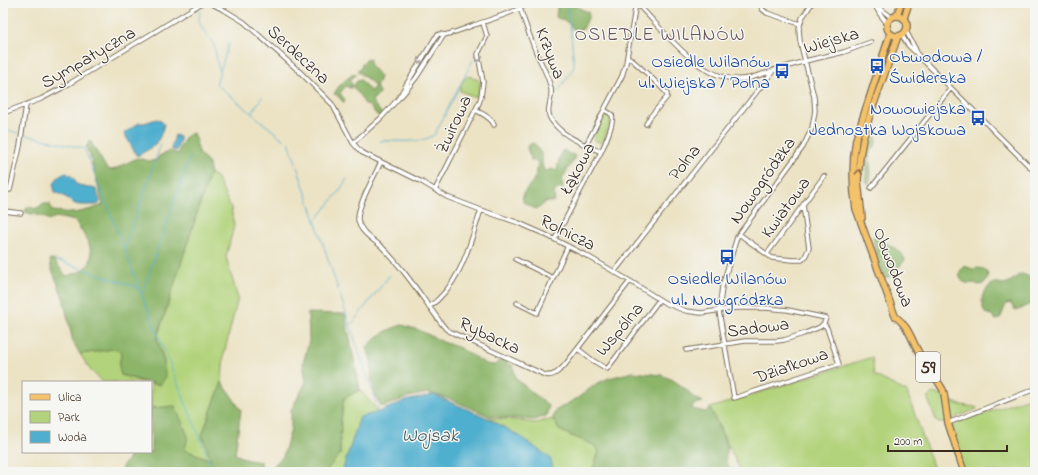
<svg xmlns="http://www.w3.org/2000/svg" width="1038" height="475" font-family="'Indie Flower',sans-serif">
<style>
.green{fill:#b2d37b;stroke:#767e4c}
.forest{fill:#8db56b;stroke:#647044}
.water{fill:#50afcf;stroke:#466c76}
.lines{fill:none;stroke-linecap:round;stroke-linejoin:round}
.stream{stroke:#50afcf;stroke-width:1}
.minor-casing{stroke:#796b58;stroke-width:5.5}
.tertiary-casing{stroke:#796b58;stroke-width:6}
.primary-casing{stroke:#796b58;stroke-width:8}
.minor{stroke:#fff;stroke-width:3.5}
.tertiary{stroke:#fff;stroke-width:4}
.primary{stroke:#f3c26a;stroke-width:5.5}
.oneway{stroke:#a79f9a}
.oneway2{stroke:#8e6e40}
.labels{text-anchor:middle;stroke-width:3;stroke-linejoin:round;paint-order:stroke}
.shield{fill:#f6f6f2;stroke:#73675e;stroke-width:1}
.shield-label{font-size:17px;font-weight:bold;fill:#3b2a1e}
.street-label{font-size:18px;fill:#3b2a1e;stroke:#f6f6f2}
.transit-label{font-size:18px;fill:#164399;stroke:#f6f6f2;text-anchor:end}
.neighbourhood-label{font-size:19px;letter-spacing:1px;fill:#6a555b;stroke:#f6f6f2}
.water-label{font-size:19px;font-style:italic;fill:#42595c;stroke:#f6f6f2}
</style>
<rect width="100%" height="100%" fill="#f6f6f2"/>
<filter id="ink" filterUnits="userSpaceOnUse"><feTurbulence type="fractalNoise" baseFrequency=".025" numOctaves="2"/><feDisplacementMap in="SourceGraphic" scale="8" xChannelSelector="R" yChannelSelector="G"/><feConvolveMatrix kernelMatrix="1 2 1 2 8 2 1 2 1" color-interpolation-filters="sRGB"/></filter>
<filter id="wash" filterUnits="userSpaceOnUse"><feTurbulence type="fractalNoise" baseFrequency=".012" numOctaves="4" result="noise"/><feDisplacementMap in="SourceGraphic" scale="16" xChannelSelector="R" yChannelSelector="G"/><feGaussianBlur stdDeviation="0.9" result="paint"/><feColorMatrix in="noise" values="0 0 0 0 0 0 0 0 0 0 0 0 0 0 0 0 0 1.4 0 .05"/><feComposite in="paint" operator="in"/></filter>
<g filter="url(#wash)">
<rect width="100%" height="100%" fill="#ece3c5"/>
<!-- green -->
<path class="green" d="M468,76C483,80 481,82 477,96C471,99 470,94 465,93C463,92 461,92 460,91C460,85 463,79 468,76Z
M604,113H606L608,115L611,120L604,140L601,143L594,140L593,136Z
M210,173L217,178L231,208L234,226L226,257L238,298L224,354L222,382L202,435L212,460L185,450L175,407L151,408V383L160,385L164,362L157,338Z
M112,349L120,351L121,355L119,366L121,375L145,382H103L91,371L80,354Z
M872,357L874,375L907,392L935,472H741L710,408Z
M360,390L379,412L360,417L342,472H325L340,454L341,420L344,398Z
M932,393L937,394L960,405L976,407L977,409L942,423H938L936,420L928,399V397Z
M1035,396V472H963L946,426Z
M488,418L507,419L535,423L553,419L559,430L572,436L595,445L599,452L593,468L590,472H554L550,458L521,437Z"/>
<!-- forest -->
<path class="forest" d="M553,3H568L588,12L589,16L583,29C569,32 573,25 564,20C562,19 560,19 557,18L556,16L557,9V6Z
M367,58L370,59V65L380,76L379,80L376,86L373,85L371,82L357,71L361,68L362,64Z
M353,74H355L356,75L349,80L352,84L351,88H350L346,86L344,88L340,93L345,100L344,102H343L337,95L334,94C338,86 346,79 353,74Z
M359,80H361L370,91H371L374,87H376L380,93L379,95L372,100C373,105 379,109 382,114L380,116H378L369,106L364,103L360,96L353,87L356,82Z
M193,133L196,141L199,153L209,164L210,173L157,338L164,362L165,378L160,385L151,383V382H145L121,375L119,366L121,355L120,351L112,349L96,352L80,354L73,342L63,297L51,267L50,259L54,260L66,276C105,268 91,244 75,221L56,217L49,220C42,215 33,215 25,212L27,207H31L35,209L44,204H50L52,211L75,213L92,209L103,205L90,155L86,147L90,141L107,169L113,170L137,158L149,161L157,160L159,156L170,151L178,154L180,147L187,135Z
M872,134L875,135L877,140L874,148L869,155C870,164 873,176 868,184L865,182C865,178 866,175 866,172C866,162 864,141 872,134Z
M532,143L535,144C537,149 541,152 542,156C543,161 541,165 544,170L547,171L551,169L557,171L559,159L562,151L564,150L569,154H572L575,156C572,165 562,175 562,182C562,184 563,186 563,188L557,189L554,193L555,200L552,202H545C537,213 532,208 523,202C521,191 528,189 533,181C536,176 538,168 538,162L531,160C531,155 527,151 527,147Z
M877,235C881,237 882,239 885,242C894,250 899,246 905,260L891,276L885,278L882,271L873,240L874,236Z
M964,266L973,269L977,268L984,269L988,274L987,280L983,284L978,285L975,283C962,286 954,276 964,266Z
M1020,274C1027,274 1029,278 1035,280V304L1032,303L1023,308L1016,311L1010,303L1006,304L1000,319L996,320L991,315L985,313C981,305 980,296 987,289C989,286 991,284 994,283C999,282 1002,285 1007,283C1012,281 1016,277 1020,274Z
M308,313L345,314L360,390L344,398L341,420L340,454L325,472H267L283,456L291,429V410L306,382L303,363L309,341Z
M402,325L419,330L443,342L460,348L486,364L495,365L501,360L513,366L516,379L549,406L546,416L534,420L489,416L450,399L427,393L408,397L382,407L380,404L375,396L371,378L372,364L367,347C378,335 386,330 402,325Z
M633,372L661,375L673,380L686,389L693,397L703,402L693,405L692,409L706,412L710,408L728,448C724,460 725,463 734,472H590L593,468L599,452L594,445L572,436L559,430L553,419L555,411L579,397L596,384L609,378Z
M222,382L241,410L235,454L248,460L261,462L262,468L266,472H120L123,465L134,452H151V408L175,406L188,436L185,450L211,460L202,435Z"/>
<!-- water -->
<path class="water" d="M157,119L160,120L164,124C159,144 155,146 137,156L124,133L139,123H144Z
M175,135L180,137V140L176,151L171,149Z
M66,173C72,176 75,178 76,184L88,188L93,187L96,189L100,201L99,204L96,205H80L75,204L64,196L55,192C51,182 58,176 66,173Z
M434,395L488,418L521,437L550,458L554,472H342L360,417L379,412L404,401Z"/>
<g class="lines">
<!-- stream -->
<path class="stream" d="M200,11L199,21L202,28L214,45L219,71
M229,43L216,84L284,140
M558,92L574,67L571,33L566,3
M252,112L262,97
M3,129L18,133
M26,135L82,148L85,150L124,248L142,296L214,472
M380,141C397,140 422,145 435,134L473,60
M289,142L379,412
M315,221L338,193L347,179
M125,247L161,144
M56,260L139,288
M142,294L190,157
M350,326L390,275"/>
</g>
</g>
<g filter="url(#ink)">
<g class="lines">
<defs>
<path id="minor" d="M210,3L226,11L244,22L300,72L332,104L353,143L361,152L422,182L447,197L481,210L519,223L544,234L589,257L630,281L665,303L686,311L701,313L736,308H766L788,310L826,318L824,323L820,327L803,334L784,340L777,341H745L686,350
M636,3C666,31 702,88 750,78L805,61L844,52L871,42
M760,3L762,9L767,13L800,24
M812,3L802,18L799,29L800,41L814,97L815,111L812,128L803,147L737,237L722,287L719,311L734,398L839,364L827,328L824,324
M520,8C525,23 530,37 536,52C541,63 549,77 551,89C553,100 544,111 552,121C563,137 584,144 601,152
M906,31L916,50
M902,35L907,44L1035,172
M628,57C632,59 665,90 667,94C667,95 667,96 667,97L650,117L646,124
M398,99L406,85L435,38C438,34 439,33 444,35C454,33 464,29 474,25C492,19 514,13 530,3
M476,110C482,114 492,118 494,125
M3,113L41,99L62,88L202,3
M353,143L381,118L398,99L404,93L416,78L444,35
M586,145L604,110
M381,162C375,175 357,206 358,219C359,231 372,239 381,246C404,269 422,297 441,323L446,329L451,332L545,375C554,377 559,371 565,365L630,281
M871,188L951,88
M10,190L20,146L26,105
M435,190L479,103L481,97L483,82L478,54L487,36L483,23
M3,211L21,213
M739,234L772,258L793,260H802L805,257L809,248L803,205
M555,239L601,152C604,146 615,121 612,115C610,113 606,111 604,110L622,76L626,63L636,3
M767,254L824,176
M515,259L553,278
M615,271L774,70
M517,303L537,313L568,246
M429,307C461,284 469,246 481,210
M578,349L592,360L607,369L659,300
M948,423L1035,389"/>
<path id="tertiary" d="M874,3L880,14L887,23
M877,6L891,17"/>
<path id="primary" d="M897,15L901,3
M887 26a10 10 0 1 1 20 0a10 10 0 1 1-20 0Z
M904,18L909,3
M890,34L856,139C852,163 852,185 856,209L895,316C910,328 910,337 919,353C926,366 936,377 943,390L944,394L948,423L964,472
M862,218L858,181L860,156L863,139L869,118L898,36"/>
</defs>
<!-- minor casing -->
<use href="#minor" class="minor-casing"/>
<!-- tertiary casing -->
<use href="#tertiary" class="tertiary-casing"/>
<!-- primary casing -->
<use href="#primary" class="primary-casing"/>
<!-- minor -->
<use href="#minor" class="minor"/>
<!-- tertiary -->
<use href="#tertiary" class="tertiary"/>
<!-- primary -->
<use href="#primary" class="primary"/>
</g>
<!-- one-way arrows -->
<defs><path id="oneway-chevron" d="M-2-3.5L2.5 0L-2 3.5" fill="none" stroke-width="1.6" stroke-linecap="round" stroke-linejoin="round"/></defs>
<g class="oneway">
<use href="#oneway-chevron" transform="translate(479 59) rotate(86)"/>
<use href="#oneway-chevron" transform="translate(420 61) rotate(122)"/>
</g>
<use class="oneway2" href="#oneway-chevron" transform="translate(859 172) rotate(-87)"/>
</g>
<!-- icons -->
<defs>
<symbol id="bus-bare" viewBox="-9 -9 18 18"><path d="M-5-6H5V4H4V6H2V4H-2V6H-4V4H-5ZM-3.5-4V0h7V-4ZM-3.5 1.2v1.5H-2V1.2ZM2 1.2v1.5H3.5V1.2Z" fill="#1a4fb4" stroke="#f6f6f2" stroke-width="2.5" paint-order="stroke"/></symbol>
</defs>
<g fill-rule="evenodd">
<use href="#bus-bare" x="866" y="55" width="22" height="22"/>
<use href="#bus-bare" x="771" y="60" width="22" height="22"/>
<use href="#bus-bare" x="967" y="107" width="22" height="22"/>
<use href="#bus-bare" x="716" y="246" width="22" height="22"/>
</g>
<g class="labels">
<!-- shield labels -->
<rect class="shield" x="916" y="352" width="24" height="30" rx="3"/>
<g class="shield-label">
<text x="928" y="373">59</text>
</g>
<!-- street labels -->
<g class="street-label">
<text transform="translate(831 40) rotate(-16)" y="6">Wiejska</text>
<text transform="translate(551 53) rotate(69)" y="6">Krzywa</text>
<text transform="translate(299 54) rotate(43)" y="6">Serdeczna</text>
<text transform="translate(88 57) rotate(-30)" y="6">Sympatyczna</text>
<text transform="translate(453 124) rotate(-65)" y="6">Żwirowa</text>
<text transform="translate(684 162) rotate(-52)" y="6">Polna</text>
<text transform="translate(577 168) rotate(-63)" y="6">Łąkowa</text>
<text transform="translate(762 180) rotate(-55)" y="6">Nowogródzka</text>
<text transform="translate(785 207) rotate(-54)" y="6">Kwiatowa</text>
<text transform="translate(568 232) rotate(27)" y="6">Rolnicza</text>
<text transform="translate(894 267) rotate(69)" y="6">Obwodowa</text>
<text transform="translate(758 327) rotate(-7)" y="6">Sadowa</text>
<text transform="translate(619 329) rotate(-50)" y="6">Wspólna</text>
<text transform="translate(490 335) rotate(25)" y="6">Rybacka</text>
<text transform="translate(791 365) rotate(-19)" y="6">Działkowa</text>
</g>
<!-- transit labels -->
<g class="transit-label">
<text x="889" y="62" text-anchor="start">Obwodowa /<tspan x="889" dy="21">Świderska</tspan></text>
<text x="770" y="67">Osiedle Wilanów<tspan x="770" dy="21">ul. Wiejska / Polna</tspan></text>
<text x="966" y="114">Nowowiejska<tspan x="966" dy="21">Jednostka Wojskowa</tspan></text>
<text x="727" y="284" text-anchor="middle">Osiedle Wilanów<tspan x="727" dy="21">ul. Nowgródzka</tspan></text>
</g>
<!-- neighbourhood labels -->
<g class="neighbourhood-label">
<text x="660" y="40">OSIEDLE WILANÓW</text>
</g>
<!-- water labels -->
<g class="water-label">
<text x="430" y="441">Wojsak</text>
</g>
</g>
<!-- margin -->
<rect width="1038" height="475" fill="none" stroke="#f6f6f2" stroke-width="16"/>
<!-- legend -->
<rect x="22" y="381" width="130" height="72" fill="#f6f6f2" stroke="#aba49d"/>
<rect x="30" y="394" width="20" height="6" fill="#f3c26a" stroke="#aba49d"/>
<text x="58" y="401" font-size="12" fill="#3b2a1e">Ulica</text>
<rect x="30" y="411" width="20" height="12" fill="#b2d37b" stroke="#aba49d"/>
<text x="58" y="421" font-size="12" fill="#3b2a1e">Park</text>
<rect x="30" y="431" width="20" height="12" fill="#50afcf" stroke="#aba49d"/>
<text x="58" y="441" font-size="12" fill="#3b2a1e">Woda</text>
<!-- scale -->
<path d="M888 445v6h119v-6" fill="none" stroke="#3b2a1e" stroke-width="2"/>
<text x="894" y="445" font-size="12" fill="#3b2a1e" stroke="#f6f6f2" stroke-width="3" paint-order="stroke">200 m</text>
</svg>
